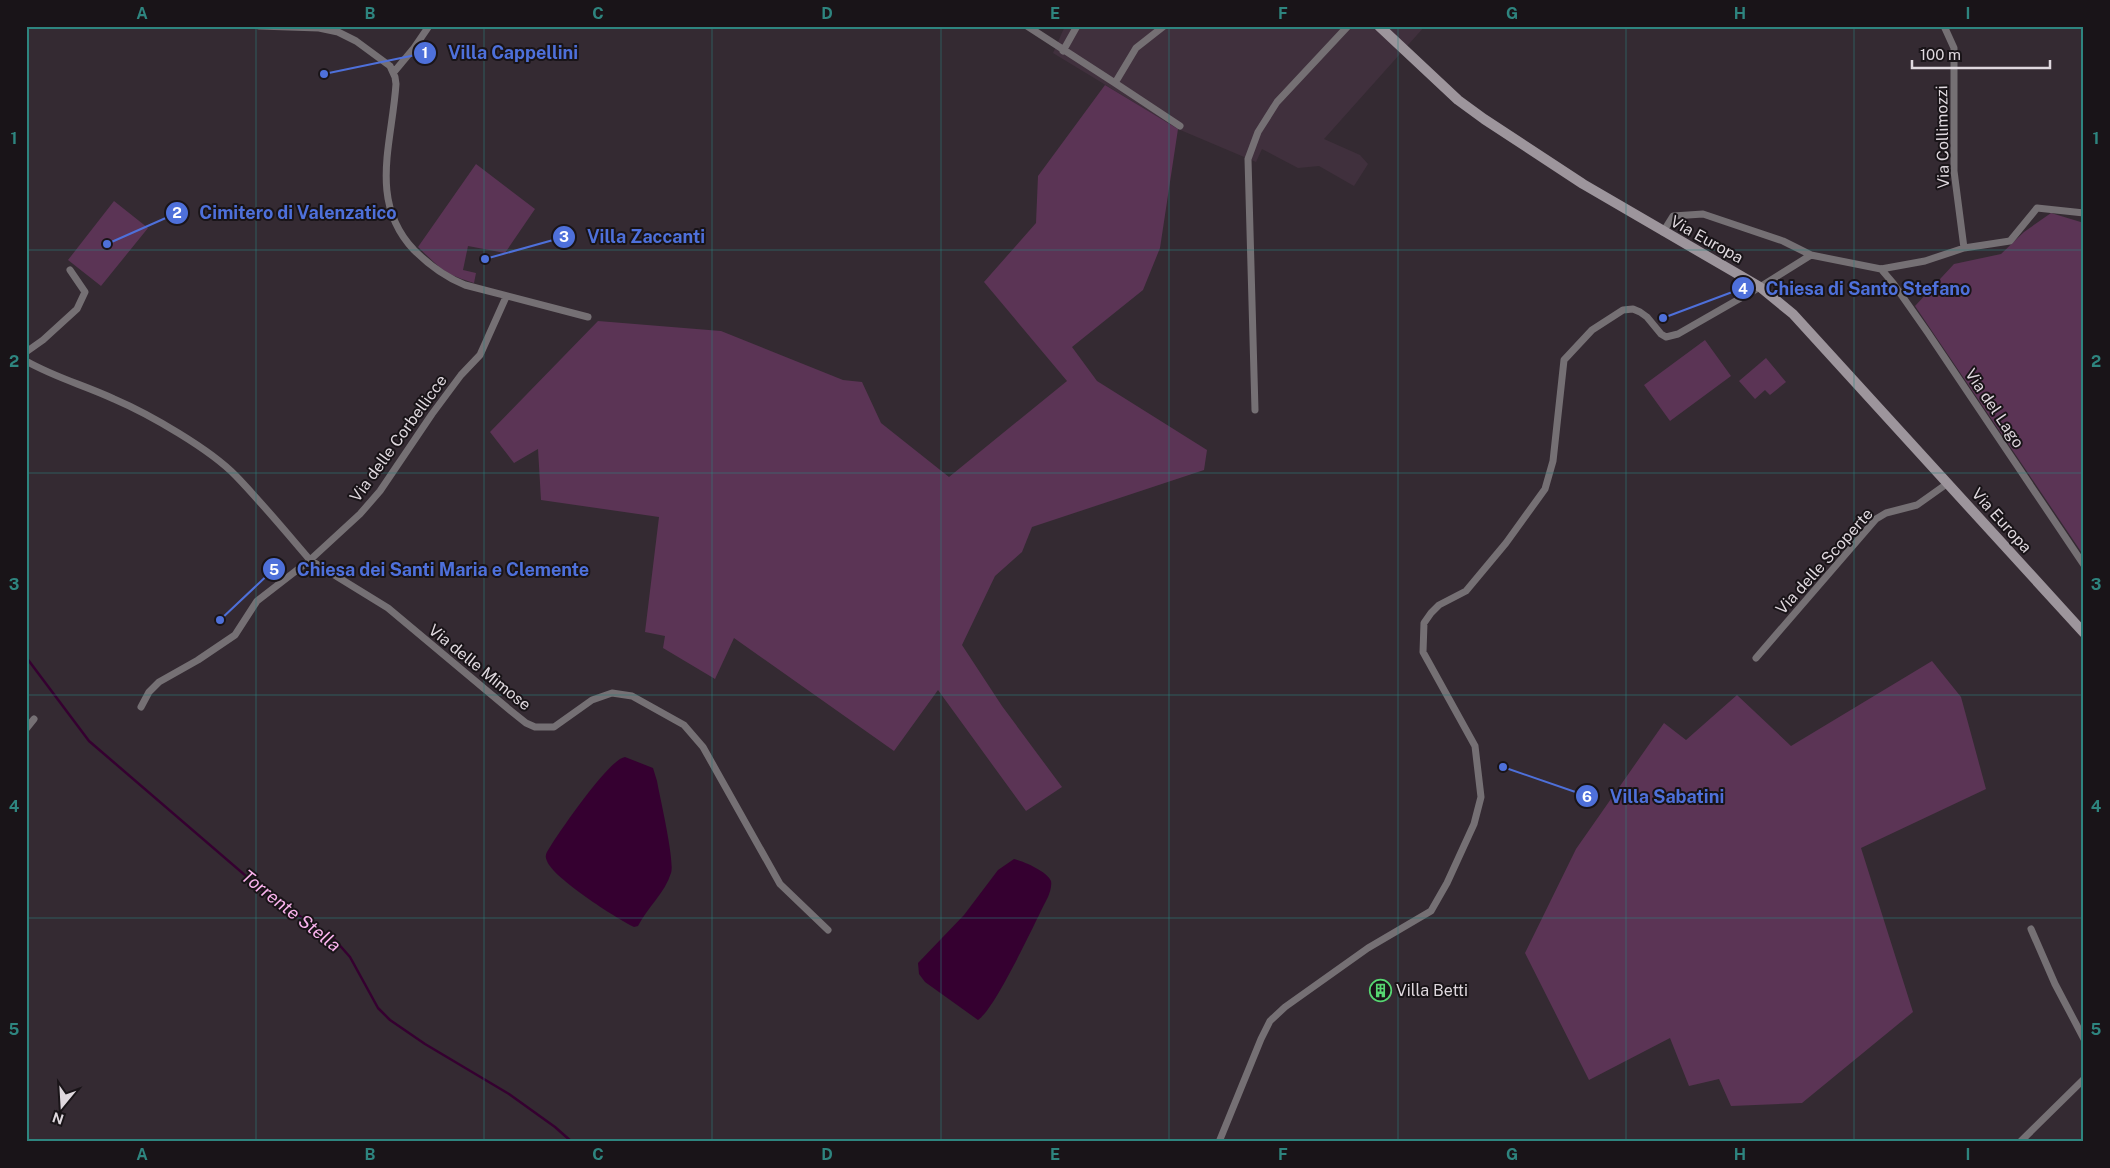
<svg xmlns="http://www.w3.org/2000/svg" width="2110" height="1168" font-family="'Public Sans',sans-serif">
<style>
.built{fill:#40303d}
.green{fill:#5b3455}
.water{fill:#350030}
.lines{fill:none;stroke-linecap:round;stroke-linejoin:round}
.stream{stroke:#350030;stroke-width:2.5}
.street{stroke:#757074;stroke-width:7}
.secondary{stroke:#9d959c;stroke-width:10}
.grid{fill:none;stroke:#2e857f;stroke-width:1;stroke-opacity:0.55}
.labels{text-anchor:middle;stroke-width:4;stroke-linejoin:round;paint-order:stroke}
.street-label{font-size:16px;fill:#dfd8de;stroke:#191418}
.poi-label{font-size:16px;fill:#dfd8de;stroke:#191418;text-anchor:start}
.water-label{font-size:18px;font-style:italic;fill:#f9b2ec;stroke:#191418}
.leader{fill:none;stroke:#4e70da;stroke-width:2}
.callout-dot{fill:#4e70da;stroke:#191418;stroke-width:2}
.mark-label{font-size:15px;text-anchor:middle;font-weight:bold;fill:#fff}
.callout-label{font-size:18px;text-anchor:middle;font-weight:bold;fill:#4e70da;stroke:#191418;stroke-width:4;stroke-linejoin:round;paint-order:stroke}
.neatline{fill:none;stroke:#2e857f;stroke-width:2}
.grid-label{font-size:16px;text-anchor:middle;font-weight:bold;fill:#2e857f}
</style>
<rect width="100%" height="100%" fill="#342a32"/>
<!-- built -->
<path class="built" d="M1065,26H1425L1324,139L1360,155L1368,164L1354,186L1319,166L1298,168L1262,149L1256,162L1178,129L1053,53Z"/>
<!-- green -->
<path class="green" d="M1105,85L1178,129L1160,248L1143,290L1072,347L1097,381L1207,450L1204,470L1032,527L1022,552L995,576L962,645L1002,706L1062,787L1026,811L938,690L894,751L734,638L715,679L663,648L665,636L645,632L659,517L541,500L538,449L514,463L490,432L598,321L721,331L843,380L862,382L881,423L949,477L1067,381L984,282L1036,223L1038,176Z
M476,164L535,209L505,253L468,246L463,270L476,273L474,283C444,274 440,268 418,247Z
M114,201L148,228L101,286L68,260Z
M2051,213L2084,223V556L1915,306L1954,264L2001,254L2024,232Z
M1705,340L1731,376L1670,421L1644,385Z
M1766,358L1786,382L1770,395L1765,390L1755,399L1739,381Z
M1932,661L1961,697L1986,789L1861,848L1913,1012L1802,1103L1731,1106L1719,1079L1689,1086L1670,1038L1589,1080L1525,953L1576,849L1664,723L1686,740L1737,695L1791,746Z"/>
<!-- water -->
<path class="water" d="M625,757L653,768L657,781C660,798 675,861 671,873C665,893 647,908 638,926L634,927C616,918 553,878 547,861C544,855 547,852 550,847C560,831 609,759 625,757Z
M1014,859C1023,861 1048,872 1051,881C1052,886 1050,892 1048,897C1036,920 995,1010 978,1020L925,982L919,974L918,963L964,915L998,870Z"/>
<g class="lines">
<!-- stream -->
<path class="stream" d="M26,657L89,741L267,894L335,940L350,957L378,1008L390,1020L425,1044L509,1094L555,1127L572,1142"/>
<!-- street -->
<path class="street" d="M259,26L319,28L338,32L356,41L390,66L395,77L396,84C392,144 368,201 414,250C429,265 445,277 465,285L588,317
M1027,26L1115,83L1136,48L1164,26
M1944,26L1954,48V171L1964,248
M1063,51L1077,26
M394,72L414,48L429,26
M1115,83L1180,126
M1663,232L1673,216L1703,214L1783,241L1811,255L1881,269L1925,261L1964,248L2010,241L2037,208L2084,213
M1881,269L1893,283L1928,333L2084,565
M26,352L43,340L77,309L85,292L70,270
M26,361C56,378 84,385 114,399C149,414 210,449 236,476C262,503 286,532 310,560L360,514L380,491L432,414L461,375L480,355L506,297
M1255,410L1248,159L1258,132L1277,102L1348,26
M1756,658L1876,519L1886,513L1917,505L1948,483
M141,707L149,692L159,682L198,660L235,635L257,601L310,560L388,608L511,711L526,723L535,727H554L592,700L612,693L632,696L684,725L703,747L780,884L828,930
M26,729L34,719
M2031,929L2055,984L2084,1039
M1219,1142L1261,1039L1270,1021L1285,1007L1368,948L1431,911L1447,883L1474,824L1481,797L1475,746L1423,652L1424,623L1431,613L1439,605L1466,591L1506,543L1545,489L1553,461L1564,360L1592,330L1623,310L1633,309L1640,312L1647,317L1661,334L1666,337L1678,334L1760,287L1811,255
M2020,1142L2084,1079"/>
<!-- secondary -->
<path class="secondary" d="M1379,26L1458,100L1484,119L1583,184L1760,287L1793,314L2084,633"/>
</g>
<!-- grid -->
<path class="grid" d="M256,26V1142M484,26V1142M712,26V1142M941,26V1142M1169,26V1142M1398,26V1142M1626,26V1142M1854,26V1142M26,250H2084M26,473H2084M26,695H2084M26,918H2084"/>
<!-- icons -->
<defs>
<symbol id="building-ring" viewBox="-11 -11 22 22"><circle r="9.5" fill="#191418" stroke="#56d671" stroke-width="1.5"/><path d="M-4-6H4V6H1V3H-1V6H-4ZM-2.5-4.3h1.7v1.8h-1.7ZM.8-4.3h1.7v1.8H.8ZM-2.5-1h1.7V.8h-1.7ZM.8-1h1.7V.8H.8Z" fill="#56d671"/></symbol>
</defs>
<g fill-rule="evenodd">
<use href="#building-ring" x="1368" y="978" width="25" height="25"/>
</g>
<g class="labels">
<!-- street labels -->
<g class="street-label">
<text transform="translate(1942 137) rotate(-91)" y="6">Via Collimozzi</text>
<text transform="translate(1707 239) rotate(29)" y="6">Via Europa</text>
<text transform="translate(1995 408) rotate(56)" y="6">Via del Lago</text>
<text transform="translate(398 438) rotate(-54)" y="6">Via delle Corbellicce</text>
<text transform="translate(2002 520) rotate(48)" y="6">Via Europa</text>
<text transform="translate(1824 561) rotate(-48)" y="6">Via delle Scoperte</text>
<text transform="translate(480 667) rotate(39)" y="6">Via delle Mimose</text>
</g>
<!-- poi labels -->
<g class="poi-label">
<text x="1396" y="996">Villa Betti</text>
</g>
<!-- water labels -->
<g class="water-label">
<text transform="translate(291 911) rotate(38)" y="6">Torrente Stella</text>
</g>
</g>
<!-- callouts -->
<path class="leader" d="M324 74L425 53M107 244L177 213M485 259L564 237M1663 318L1743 288M220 620L274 569M1503 767L1587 796"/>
<g class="callout-dot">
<circle cx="324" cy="74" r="5"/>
<circle cx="107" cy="244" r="5"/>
<circle cx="485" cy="259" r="5"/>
<circle cx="1663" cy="318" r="5"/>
<circle cx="220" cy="620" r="5"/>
<circle cx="1503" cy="767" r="5"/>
<circle cx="425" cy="53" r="12"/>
<circle cx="177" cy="213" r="12"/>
<circle cx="564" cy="237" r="12"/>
<circle cx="1743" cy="288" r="12"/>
<circle cx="274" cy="569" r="12"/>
<circle cx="1587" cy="796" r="12"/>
</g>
<g class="mark-label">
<text x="425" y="58">1</text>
<text x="177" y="218">2</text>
<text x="564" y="242">3</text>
<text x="1743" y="294">4</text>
<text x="274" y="575">5</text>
<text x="1587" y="802">6</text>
</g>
<g class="callout-label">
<text x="513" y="59">Villa Cappellini</text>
<text x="298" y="219">Cimitero di Valenzatico</text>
<text x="646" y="243">Villa Zaccanti</text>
<text x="1868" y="295">Chiesa di Santo Stefano</text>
<text x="443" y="576">Chiesa dei Santi Maria e Clemente</text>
<text x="1667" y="803">Villa Sabatini</text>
</g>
<!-- border -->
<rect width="2110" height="1168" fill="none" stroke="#191418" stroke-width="55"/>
<!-- north arrow -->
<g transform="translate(62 1106) rotate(198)" stroke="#191418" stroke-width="4" paint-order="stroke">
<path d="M0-4L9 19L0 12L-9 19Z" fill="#dfd8de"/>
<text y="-8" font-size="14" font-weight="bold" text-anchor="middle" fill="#dfd8de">N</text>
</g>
<!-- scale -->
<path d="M1912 60v8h138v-8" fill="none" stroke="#dfd8de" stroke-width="2.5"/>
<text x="1920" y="60" font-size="15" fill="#dfd8de" stroke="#191418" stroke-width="4" paint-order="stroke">100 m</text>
<rect x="28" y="28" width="2054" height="1112" class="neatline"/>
<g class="grid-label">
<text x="142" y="19">A</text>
<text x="370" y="19">B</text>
<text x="598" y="19">C</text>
<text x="827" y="19">D</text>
<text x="1055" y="19">E</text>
<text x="1283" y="19">F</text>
<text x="1512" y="19">G</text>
<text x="1740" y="19">H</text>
<text x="1968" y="19">I</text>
<text x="14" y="144">1</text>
<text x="2096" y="144">1</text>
<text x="14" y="367">2</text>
<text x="2096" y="367">2</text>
<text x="14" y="590">3</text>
<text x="2096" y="590">3</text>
<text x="14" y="812">4</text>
<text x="2096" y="812">4</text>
<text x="14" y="1035">5</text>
<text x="2096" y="1035">5</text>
<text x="142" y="1160">A</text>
<text x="370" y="1160">B</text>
<text x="598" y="1160">C</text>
<text x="827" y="1160">D</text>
<text x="1055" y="1160">E</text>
<text x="1283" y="1160">F</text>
<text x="1512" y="1160">G</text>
<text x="1740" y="1160">H</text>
<text x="1968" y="1160">I</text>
</g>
</svg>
